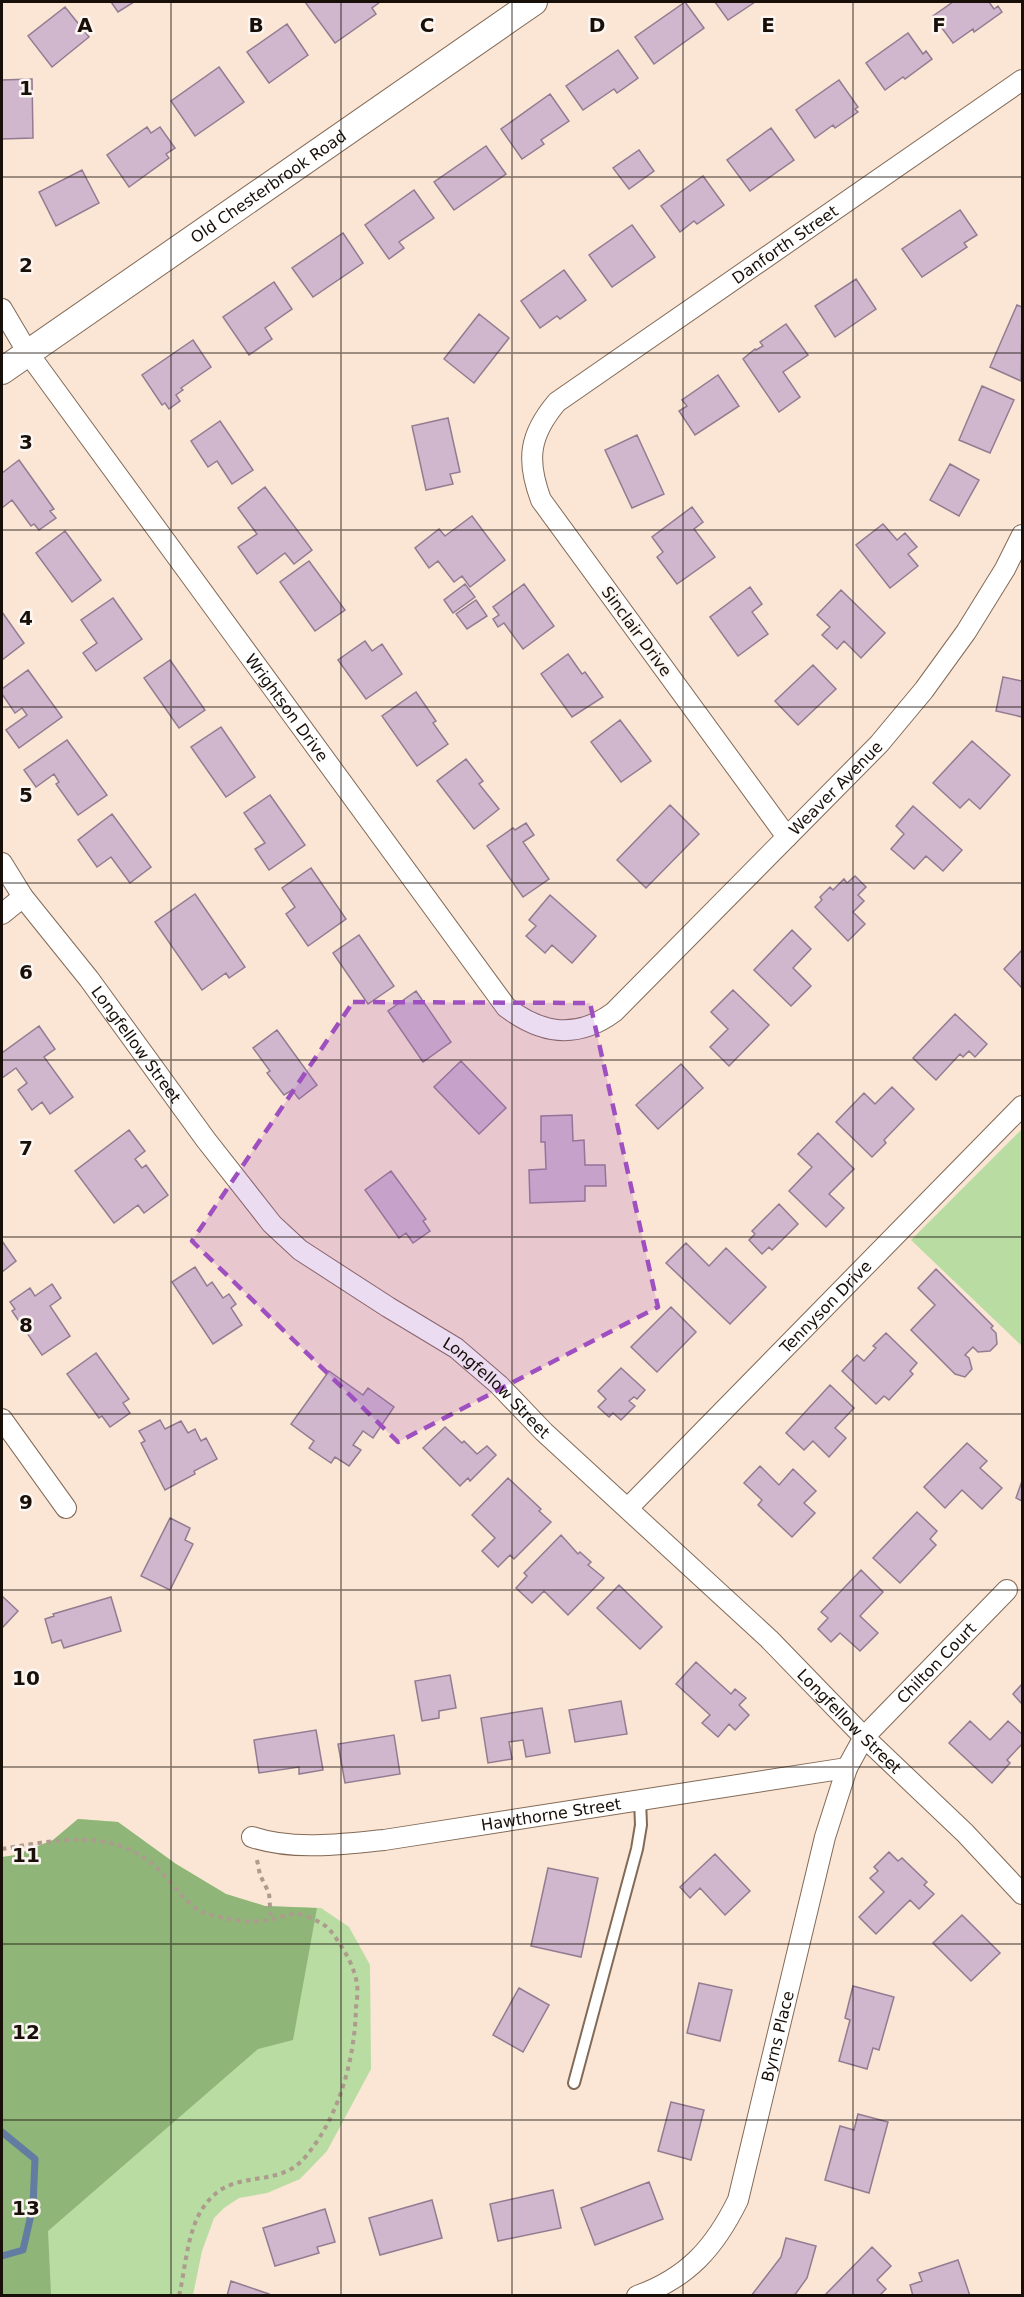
<svg xmlns="http://www.w3.org/2000/svg" width="1024" height="2297" font-family="'DejaVu Sans',sans-serif">
<style>
.green{fill:#b8dca2}
.forest{fill:#8fb578}
.lines{fill:none;stroke-linecap:round;stroke-linejoin:round}
.stream{stroke:#637ca2;stroke-width:7}
.building{fill:#d0b7ce;stroke:#937c91;stroke-width:1.5}
.service-casing{stroke:#826a57;stroke-width:14}
.minor-casing{stroke:#826a57;stroke-width:22}
.tertiary-casing{stroke:#826a57;stroke-width:28}
.path{stroke:#ad9c8e;stroke-width:4;stroke-dasharray:4.5 4.5;stroke-linecap:butt}
.service{stroke:#fff;stroke-width:10}
.minor{stroke:#fff;stroke-width:20}
.tertiary{stroke:#fff;stroke-width:26}
.marked{fill:#9f50c0;fill-opacity:0.2;stroke:#9f50c0;stroke-width:4.5;stroke-dasharray:12 8;stroke-linejoin:round}
.grid{fill:none;stroke:#180f08;stroke-width:1.5;stroke-opacity:0.55}
.labels{text-anchor:middle;stroke-width:5;stroke-linejoin:round;paint-order:stroke}
.street-label{font-size:16px;fill:#180f08;stroke:#fcf6f2}
.grid-label{font-size:20px;text-anchor:middle;font-weight:bold;fill:#180f08;stroke:#fcf6f2;stroke-width:5;stroke-linejoin:round;paint-order:stroke}
</style>
<rect width="100%" height="100%" fill="#fbe5d4"/>
<!-- green -->
<path class="green" d="M1022,1129V1346L911,1240Z
M78,1819L118,1822L176,1864L226,1894L265,1906L321,1908L349,1927L370,1965L371,2069L327,2151L300,2179L267,2193L239,2198L224,2208L214,2218L202,2251L193,2295L2,2296V1857L16,1855L53,1840Z"/>
<!-- forest -->
<path class="forest" d="M78,1819L118,1822L176,1864L226,1894L265,1906L317,1908L293,2040L258,2049L48,2231L51,2295H2V1857L16,1855L53,1840Z"/>
<g class="lines">
<!-- stream -->
<path class="stream" d="M2,2132L35,2159L33,2206L23,2250L2,2256"/>
</g>
<!-- building -->
<path class="building" d="M111,2H134L118,12Z
M305,2H380L372,8L376,14L335,43Z
M685,2L704,28L654,64L635,37Z
M715,2H755L728,20Z
M953,2H989L994,9L998,6L1002,12L974,32L973,29L953,43L933,16Z
M65,7L89,37L52,67L28,36Z
M287,24L308,55L269,83L247,52Z
M908,33L923,54L926,51L932,59L905,79L903,77L885,90L866,63Z
M618,50L638,78L617,93L614,89L583,110L566,86Z
M219,67L244,102L195,136L171,101Z
M32,79L33,138L2,139V80Z
M839,80L858,107L855,109L858,112L835,128L833,125L815,138L796,110Z
M550,94L569,121L541,140L544,144L522,159L501,129Z
M147,127L151,133L160,127L175,148L166,154L169,158L129,187L107,155Z
M771,128L794,160L750,191L727,160Z
M486,146L506,174L454,210L434,182Z
M639,150L654,171L629,189L613,168Z
M82,170L99,203L56,226L39,192Z
M703,176L724,205L697,224L694,221L680,232L661,206Z
M414,190L434,218L399,242L404,248L389,259L365,225Z
M960,210L977,235L964,243L967,247L922,277L902,249Z
M632,225L655,257L612,287L589,255Z
M343,233L363,263L313,297L292,268Z
M564,270L586,300L560,319L557,316L540,328L521,301Z
M856,279L876,309L835,337L815,306Z
M274,282L292,309L265,328L272,339L249,355L223,317Z
M1017,305L1022,307L1021,381L990,367Z
M479,314L509,338L474,383L444,359Z
M786,324L808,355L783,372L800,397L779,412L743,359L755,349L756,350L763,346L760,342Z
M193,340L211,367L181,388L183,390L176,395L180,401L169,409L165,403L162,405L142,375Z
M718,375L739,406L695,435L679,411L687,406L682,400Z
M982,386L1014,400L990,453L959,440Z
M448,418L460,472L450,474L453,484L426,490L412,426Z
M220,421L253,470L232,484L217,461L208,467L191,441Z
M637,435L664,494L632,508L605,450Z
M19,460L54,509L50,511L56,518L39,530L34,524L31,526L12,500L2,508V473Z
M950,464L979,480L959,516L930,500Z
M265,487L312,550L294,564L285,553L257,574L238,547L257,534L238,508Z
M692,507L703,522L694,529L715,557L677,584L657,557L663,552L652,537Z
M472,516L505,560L470,587L462,576L454,582L438,561L429,568L415,548L439,529L445,536Z
M883,524L897,540L905,533L917,547L908,554L918,566L890,588L856,545Z
M65,531L101,580L72,602L36,553Z
M309,561L345,610L315,631L280,582Z
M465,584L475,597L453,613L444,600Z
M524,584L554,626L523,649L504,623L498,627L493,619L499,615L493,607Z
M750,587L762,604L752,612L768,634L738,656L710,617Z
M841,590L885,633L861,658L844,641L837,649L822,635L830,627L817,615Z
M113,598L142,639L96,671L83,653L97,643L81,620Z
M476,600L487,616L467,629L456,614Z
M2,612L24,643L2,660Z
M365,641L372,651L382,644L402,674L366,699L338,660Z
M568,654L582,674L585,672L603,697L572,717L541,674Z
M170,660L205,710L179,728L144,678Z
M813,665L836,689L798,725L775,701Z
M28,670L62,717L19,748L6,730L27,715L22,708L15,713L2,694V689Z
M1003,677L1022,681V717L996,711Z
M416,692L436,721L433,723L448,744L417,766L382,716Z
M620,720L651,761L621,782L591,742Z
M221,727L255,777L226,797L191,747Z
M67,740L107,795L78,815L56,784L59,782L54,774L36,787L24,770Z
M972,741L1010,775L980,809L969,799L960,808L933,783Z
M466,759L483,781L479,784L499,809L474,829L437,781Z
M270,795L305,845L269,870L255,849L265,843L244,813Z
M670,805L699,834L646,888L617,860Z
M913,806L962,850L943,871L926,856L914,869L891,849L904,834L896,826Z
M112,814L151,867L130,883L111,857L97,867L78,840Z
M526,823L534,835L523,842L549,879L523,897L487,846L513,828L515,830Z
M311,868L346,919L308,946L286,914L295,907L282,888Z
M855,876L866,887L858,895L864,901L853,912L865,924L848,941L815,907L822,900L820,897L830,887L833,890L844,879L847,883Z
M195,894L245,967L229,978L226,973L202,990L155,922Z
M550,895L596,936L572,963L552,945L545,953L526,936L536,926L529,920Z
M792,930L811,949L793,968L811,986L791,1006L754,970Z
M359,935L394,986L368,1004L333,953Z
M1022,950V988L1004,969Z
M733,990L769,1025L729,1066L710,1047L728,1029L711,1012Z
M416,991L451,1042L423,1062L388,1011Z
M955,1014L987,1044L975,1057L969,1051L963,1057L960,1054L936,1080L913,1058Z
M39,1026L55,1049L44,1057L73,1097L50,1114L42,1102L32,1110L18,1090L27,1083L16,1068L2,1078V1053Z
M277,1030L317,1085L299,1099L292,1090L284,1095L267,1073L270,1071L253,1048Z
M461,1061L506,1108L479,1134L434,1087Z
M681,1064L703,1088L658,1129L636,1105Z
M892,1087L914,1109L884,1140L886,1143L872,1157L836,1122L864,1093L875,1104Z
M572,1115L573,1141L584,1140L585,1165H605L606,1186H585V1201L530,1203L529,1170L546,1169L545,1142H541V1116Z
M129,1130L145,1151L135,1159L142,1168L146,1165L168,1195L144,1213L138,1205L114,1223L75,1171Z
M818,1133L854,1169L829,1194L844,1208L826,1227L789,1191L812,1167L798,1154Z
M391,1171L426,1219L423,1221L430,1231L413,1243L406,1233L399,1238L365,1190Z
M779,1204L798,1224L772,1250L769,1247L762,1254L749,1240L755,1234L752,1231Z
M2,1241L16,1261L2,1272Z
M686,1243L709,1266L726,1248L766,1287L730,1324L666,1263Z
M195,1267L207,1286L212,1282L223,1298L229,1294L236,1304L231,1308L242,1325L213,1344L172,1282Z
M936,1269L993,1326L991,1328L996,1333L997,1344L990,1351L978,1352L973,1347L965,1355L969,1358L972,1369L965,1377L955,1374L911,1330L935,1305L918,1288Z
M52,1284L61,1298L50,1306L70,1336L42,1355L12,1311L15,1309L10,1302L30,1288L35,1296Z
M671,1307L696,1332L657,1372L631,1347Z
M886,1333L917,1363L910,1371L913,1374L889,1400L884,1396L876,1404L842,1371L857,1355L864,1361L876,1348L873,1346Z
M96,1353L129,1399L123,1403L130,1413L110,1427L102,1416L99,1418L67,1374Z
M621,1368L645,1390L637,1399L634,1397L629,1401L635,1406L621,1420L613,1413L609,1417L598,1407L606,1399L598,1391Z
M329,1371L363,1395L368,1388L394,1407L373,1438L363,1431L353,1445L361,1450L349,1466L335,1457L331,1463L309,1448L314,1441L291,1424Z
M830,1385L854,1408L835,1428L846,1438L829,1457L813,1441L804,1450L786,1433Z
M160,1420L165,1429L181,1421L188,1433L195,1429L201,1441L206,1438L217,1459L194,1471L195,1474L165,1490L141,1443L145,1441L139,1431Z
M445,1427L462,1443L464,1441L477,1454L487,1446L496,1455L470,1481L468,1478L460,1486L423,1448Z
M967,1443L987,1461L980,1468L1002,1488L982,1509L962,1490L945,1508L924,1487Z
M760,1466L779,1485L793,1469L816,1491L804,1503L815,1513L792,1537L758,1505L762,1500L744,1483Z
M508,1478L541,1509L539,1511L551,1522L514,1559L510,1555L498,1567L482,1551L495,1538L472,1515Z
M1022,1481V1501L1016,1498Z
M917,1512L937,1531L930,1539L936,1545L900,1583L873,1558Z
M170,1518L190,1528L185,1540L193,1544L170,1590L141,1576Z
M561,1535L578,1554L580,1552L591,1562L588,1565L604,1578L568,1615L544,1591L532,1603L516,1588L527,1576L524,1573Z
M861,1570L883,1592L860,1616L878,1633L860,1651L840,1633L831,1642L818,1629L828,1618L821,1612Z
M619,1585L662,1627L640,1649L597,1608Z
M2,1596L18,1611L2,1628Z
M111,1597L121,1631L64,1648L61,1640L52,1643L45,1619L54,1616L53,1614Z
M696,1662L731,1694L735,1689L746,1698L739,1705L749,1715L735,1730L729,1724L718,1737L702,1723L710,1715L676,1684Z
M450,1675L456,1708L439,1711V1718L422,1721L415,1681Z
M1022,1684V1704L1013,1694Z
M621,1701L627,1734L575,1742L569,1710Z
M542,1708L550,1753L526,1757L523,1740L509,1742L512,1759L488,1763L481,1718Z
M970,1721L990,1740L1008,1721L1022,1734V1744L1007,1760L1010,1763L992,1783L949,1743Z
M316,1730L323,1770L299,1774V1767L259,1773L254,1740Z
M394,1735L400,1774L345,1783L338,1744Z
M889,1852L898,1861L902,1858L927,1882L924,1885L934,1894L919,1909L910,1900L876,1934L859,1917L884,1892L870,1878L878,1871L874,1867Z
M715,1854L750,1891L725,1915L700,1888L690,1898L680,1887Z
M548,1868L598,1878L581,1957L531,1946Z
M962,1915L1000,1953L971,1981L933,1943Z
M699,1983L732,1990L720,2041L687,2033Z
M853,1986L894,1997L879,2050L873,2048L867,2069L839,2061L850,2020L845,2018Z
M519,1988L549,2005L523,2052L493,2035Z
M671,2102L704,2110L691,2160L658,2151Z
M858,2114L888,2122L869,2193L825,2180L840,2126L854,2130Z
M649,2182L663,2219L595,2245L581,2208Z
M553,2190L561,2228L498,2241L490,2204Z
M432,2200L442,2238L380,2255L369,2218Z
M325,2209L335,2242L317,2247L319,2253L275,2266L263,2228Z
M786,2238L816,2246L807,2278L794,2296H751L781,2257Z
M872,2247L891,2266L877,2280L886,2289L879,2296H824Z
M958,2260L970,2296H913L910,2285L922,2281L919,2273Z
M231,2281L269,2294L268,2296H227Z"/>
<g class="lines">
<defs>
<path id="service" d="M574,2083L637,1849L641,1825L640,1800"/>
<g id="minor">
<path id="s1" d="M2,309L28,353L506,1007C541,1034 576,1040 614,1012L879,744L924,690L966,632L1005,569L1022,535"/>
<path id="s2" d="M787,837L541,500C526,460 529,435 557,402L1022,80"/>
<path id="s3" d="M2,863L23,897L89,979L206,1140L272,1224L300,1250L388,1307L456,1348L499,1385L544,1432L769,1639L864,1737L965,1833L1022,1894"/>
<path d="M2,914L23,897"/>
<path d="M2,1419L66,1508"/>
<path id="s4" d="M628,1508L1022,1106"/>
<path id="s5" d="M252,1837C294,1851 341,1844 384,1840L847,1768"/>
<path id="s6" d="M637,2296C688,2278 715,2247 738,2200L825,1837L847,1768L864,1737L1007,1590"/>
</g>
<g id="tertiary">
<path id="s7" d="M2,371L534,2"/>
</g>
</defs>
<!-- service casing -->
<use href="#service" class="service-casing"/>
<!-- minor casing -->
<use href="#minor" class="minor-casing"/>
<!-- tertiary casing -->
<use href="#tertiary" class="tertiary-casing"/>
<!-- path -->
<path class="path" d="M2,1849C51,1841 107,1828 150,1862C169,1876 181,1901 202,1912C211,1916 223,1917 233,1920C245,1922 261,1922 273,1919C280,1918 288,1914 296,1914C302,1914 312,1918 317,1921C328,1926 333,1933 339,1943C347,1954 355,1970 357,1984C358,1991 357,2000 356,2007C355,2058 340,2114 307,2155C278,2192 234,2165 205,2205C187,2229 186,2266 179,2296
M257,1860L260,1875L269,1893L271,1920"/>
<!-- service -->
<use href="#service" class="service"/>
<!-- minor -->
<use href="#minor" class="minor"/>
<!-- tertiary -->
<use href="#tertiary" class="tertiary"/>
</g>
<!-- marked area -->
<path class="marked" d="M353,1002L590,1003L658,1307L398,1442L192,1241Z"/>
<!-- grid -->
<path class="grid" d="M171,2V2296M341,2V2296M512,2V2296M683,2V2296M853,2V2296M2,177H1022M2,353H1022M2,530H1022M2,707H1022M2,883H1022M2,1060H1022M2,1237H1022M2,1414H1022M2,1590H1022M2,1767H1022M2,1944H1022M2,2120H1022"/>
<g class="labels">
<!-- street labels -->
<g class="street-label">
<text dy="6" stroke="none"><textPath href="#s7" startOffset="324">Old Chesterbrook Road</textPath></text>
<text dy="6" stroke="none"><textPath href="#s2" startOffset="800">Danforth Street</textPath></text>
<text transform="translate(637 631) rotate(54)" y="6">Sinclair Drive</text>
<text dy="6" stroke="none"><textPath href="#s1" startOffset="490">Wrightson Drive</textPath></text>
<text dy="6" stroke="none"><textPath href="#s1" startOffset="1294">Weaver Avenue</textPath></text>
<text dy="6" stroke="none"><textPath href="#s3" startOffset="226">Longfellow Street</textPath></text>
<text dy="6" stroke="none"><textPath href="#s4" startOffset="282">Tennyson Drive</textPath></text>
<text dy="6" stroke="none"><textPath href="#s3" startOffset="730">Longfellow Street</textPath></text>
<text dy="6" stroke="none"><textPath href="#s6" startOffset="728">Chilton Court</textPath></text>
<text dy="6" stroke="none"><textPath href="#s3" startOffset="1216">Longfellow Street</textPath></text>
<text dy="6" stroke="none"><textPath href="#s5" startOffset="302">Hawthorne Street</textPath></text>
<text dy="6" stroke="none"><textPath href="#s6" startOffset="312">Byrns Place</textPath></text>
</g>
</g>
<g class="grid-label">
<text x="85" y="32">A</text>
<text x="256" y="32">B</text>
<text x="427" y="32">C</text>
<text x="597" y="32">D</text>
<text x="768" y="32">E</text>
<text x="939" y="32">F</text>
<text x="26" y="95">1</text>
<text x="26" y="272">2</text>
<text x="26" y="449">3</text>
<text x="26" y="625">4</text>
<text x="26" y="802">5</text>
<text x="26" y="979">6</text>
<text x="26" y="1155">7</text>
<text x="26" y="1332">8</text>
<text x="26" y="1509">9</text>
<text x="26" y="1685">10</text>
<text x="26" y="1862">11</text>
<text x="26" y="2039">12</text>
<text x="26" y="2215">13</text>
</g>
<!-- border -->
<rect width="1024" height="2297" fill="none" stroke="#180f08" stroke-width="6"/>
</svg>
